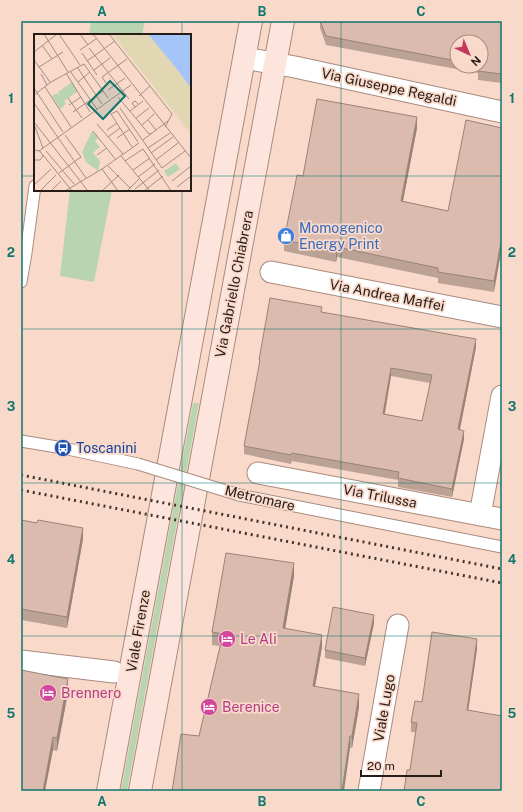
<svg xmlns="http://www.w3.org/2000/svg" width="523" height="812" font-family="'Public Sans',sans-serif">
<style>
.green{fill:#b9d5af}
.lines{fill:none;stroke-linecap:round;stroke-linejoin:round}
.lane-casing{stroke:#a98b7e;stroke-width:13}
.street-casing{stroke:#a98b7e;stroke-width:23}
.secondary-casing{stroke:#a98b7e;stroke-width:24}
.lane{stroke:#fff;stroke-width:11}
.street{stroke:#fff;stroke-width:21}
.secondary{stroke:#fde5dd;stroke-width:22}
.rail{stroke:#43352e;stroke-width:3;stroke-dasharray:2 4;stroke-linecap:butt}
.lane-bridge-casing{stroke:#a98b7e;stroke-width:13;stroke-linecap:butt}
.lane-bridge{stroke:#fff;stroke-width:11}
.wall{fill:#bca195;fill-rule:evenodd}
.shaded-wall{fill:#998379}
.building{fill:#dbbbad;stroke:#998379;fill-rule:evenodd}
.grid{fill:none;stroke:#0f766e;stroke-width:1;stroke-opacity:0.55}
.labels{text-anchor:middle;stroke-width:3.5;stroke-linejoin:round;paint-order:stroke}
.street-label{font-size:14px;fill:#281c17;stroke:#f9d9ca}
.shop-label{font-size:14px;fill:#366cbe;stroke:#f9d9ca;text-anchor:start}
.transit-label{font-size:14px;fill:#164399;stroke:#f9d9ca;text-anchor:start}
.hotel-label{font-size:14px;fill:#b23c85;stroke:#f9d9ca;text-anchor:start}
.inset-road{fill:none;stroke:#a58d82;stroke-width:1}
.view{fill:#0f766e;fill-opacity:0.15;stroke:#0f766e;stroke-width:2}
.inset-edge{fill:none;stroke:#281c17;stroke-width:2}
.neatline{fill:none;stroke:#0f766e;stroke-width:1.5}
.grid-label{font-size:13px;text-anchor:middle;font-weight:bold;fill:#0f766e}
</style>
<rect width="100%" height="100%" fill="#f9d9ca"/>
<!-- green -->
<path class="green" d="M91,21H145L142,35H89Z
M70,190H112L94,282L60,276Z
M193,403H199L127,791H121Z"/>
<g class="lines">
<defs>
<path id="lane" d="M21,282L26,253L35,186
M21,441L63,448L138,464
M239,495L502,547"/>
<path id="street" d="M244,58L295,67L502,112
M271,272L502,317
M258,473L502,519
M480,515L502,396
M21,661L114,672
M369,791L398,625"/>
<path id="secondary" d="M108,791L251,21
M140,791L283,21"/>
</defs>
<!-- lane casing -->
<use href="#lane" class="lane-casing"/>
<!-- street casing -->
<use href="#street" class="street-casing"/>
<!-- secondary casing -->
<use href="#secondary" class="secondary-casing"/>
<!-- lane -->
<use href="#lane" class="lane"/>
<!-- street -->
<use href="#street" class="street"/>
<!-- secondary -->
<use href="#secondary" class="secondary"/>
<!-- rail -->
<path class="rail" d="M21,475L502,569
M21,490L502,583"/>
<defs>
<path id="lane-bridge" d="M138,464L239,495"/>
</defs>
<!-- lane-bridge casing -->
<use href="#lane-bridge" class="lane-bridge-casing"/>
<!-- lane-bridge -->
<use href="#lane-bridge" class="lane-bridge"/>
</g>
<!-- wall -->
<path class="wall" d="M320,21H502V83L478,80V73L326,45L320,28ZM457,42L481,66H457Z
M417,128L403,201L448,211L502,128L494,292L438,283V278L337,257L336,262L284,251V240L303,176Z
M322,312L476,347L460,430L464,439L452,497L398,487V480L292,461L291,464L244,454V446L259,368V360ZM391,376L430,383L422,421L385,414Z
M21,520L83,539L67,628L21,620Z
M294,576L285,629L322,647L315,686L359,707L352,748L199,736L220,646L212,645V632Z
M374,623L365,666L325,658V650Z
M477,649L468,710L410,770L416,732H411V722L422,702Z
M68,692L57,751L53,750L21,791Z"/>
<!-- shaded-wall -->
<path class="shaded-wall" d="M417,117V128L401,211V201Z
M502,236V247L494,292V281Z
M337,247V257L336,262V251Z
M476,339V347L458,438V429Z
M391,368V376L383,422V414Z
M464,431V439L452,497V489Z
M83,528V539L67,628V617Z
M294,563V576L283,641V628Z
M374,615V623L365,666V658Z
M322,635V647L313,698V686Z
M477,639V649L467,719V710Z
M68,679V692L57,751V738Z
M359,694V707L352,748V736Z
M350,736V748L344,791H342Z
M53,737V750L45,791H43Z"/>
<!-- building -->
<path class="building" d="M320,21H502V74L478,71V66H481V42H457V61L326,36Z
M317,99L417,117L401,201L448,211L466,120L502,128V236L494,281L438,272V268L337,247L336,251L284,240L297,175L303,176Z
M270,298L322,307L321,312L476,339L458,429L464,431L452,489L398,478L399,472L292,453L291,455L244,446L260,360H259ZM391,368L432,375L422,421L383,414Z
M21,520L37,523L38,520L83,528L67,617L21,609Z
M226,553L294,563L283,628L322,635L313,686L359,694L352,736H350L342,791H172L181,734L199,736L223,634L212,632Z
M333,607L374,615L365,658L325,650Z
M432,632L477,639L467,710L502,716V791H404L407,770H410L417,723L411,722L415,701L422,702Z
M21,670L68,679L57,738L53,737L43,791H21Z"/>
<!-- grid -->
<path class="grid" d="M182,21V35M341,21V791M21,176H35M190,176H502M182,190V791M21,329H502M21,483H502M21,636H502"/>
<!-- icons -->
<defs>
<symbol id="shop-disc" viewBox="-11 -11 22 22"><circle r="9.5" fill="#3f7fe0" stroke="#f9d9ca"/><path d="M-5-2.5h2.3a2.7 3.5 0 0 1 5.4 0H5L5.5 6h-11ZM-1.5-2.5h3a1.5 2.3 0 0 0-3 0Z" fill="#fff"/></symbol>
<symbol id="bus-disc" viewBox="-11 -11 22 22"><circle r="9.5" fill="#1a4fb4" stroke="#f9d9ca"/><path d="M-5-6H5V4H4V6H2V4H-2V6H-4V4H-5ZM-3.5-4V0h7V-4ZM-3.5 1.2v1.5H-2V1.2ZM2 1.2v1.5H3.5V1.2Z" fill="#fff"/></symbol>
<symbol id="hotel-disc" viewBox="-11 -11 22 22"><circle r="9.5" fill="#d1479c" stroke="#f9d9ca"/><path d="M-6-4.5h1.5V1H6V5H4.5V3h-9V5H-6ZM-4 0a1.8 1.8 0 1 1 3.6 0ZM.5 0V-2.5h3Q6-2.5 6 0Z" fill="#fff"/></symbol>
</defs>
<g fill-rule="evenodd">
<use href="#shop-disc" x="276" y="226" width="20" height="20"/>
<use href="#bus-disc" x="53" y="438" width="20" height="20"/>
<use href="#hotel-disc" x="217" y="629" width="20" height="20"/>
<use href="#hotel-disc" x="38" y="683" width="20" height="20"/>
<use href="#hotel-disc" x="199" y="697" width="20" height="20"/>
</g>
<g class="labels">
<!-- street labels -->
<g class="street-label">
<text transform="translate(389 87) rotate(12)" y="5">Via Giuseppe Regaldi</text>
<text transform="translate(234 284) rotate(-79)" y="5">Via Gabriello Chiabrera</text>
<text transform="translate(387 295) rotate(11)" y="5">Via Andrea Maffei</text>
<text transform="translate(380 496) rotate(11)" y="5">Via Trilussa</text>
<text transform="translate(260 498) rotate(13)" y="5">Metromare</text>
<text transform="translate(138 631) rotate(-80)" y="5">Viale Firenze</text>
<text transform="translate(384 708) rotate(-80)" y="5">Viale Lugo</text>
</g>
<!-- shop labels -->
<g class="shop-label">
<text x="299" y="233">Momogenico<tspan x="299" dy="16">Energy Print</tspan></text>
</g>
<!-- transit labels -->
<g class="transit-label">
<text x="76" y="453">Toscanini</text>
</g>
<!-- hotel labels -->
<g class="hotel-label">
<text x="240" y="644">Le Ali</text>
<text x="61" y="698">Brennero</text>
<text x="222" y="712">Berenice</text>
</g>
</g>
<!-- overview -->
<g transform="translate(34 34)">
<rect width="157" height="157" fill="#f9d9ca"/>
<path d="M38,48L44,57L30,67L32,70L26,75L18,62L23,59L26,63L24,58ZM58,97L64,104L61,107L66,113L59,119L66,127L64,137L52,128L48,118ZM142,129L146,135L134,143L130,137Z" fill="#b9d5af"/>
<path d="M78,0H114L142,34L157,54V100Z" fill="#e1d7b2"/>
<path d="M114,0H157V54L142,34Z" fill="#a5c5f9"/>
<path class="inset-road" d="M10,0L34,38M25,0L46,31M46,0L54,11M59,0L157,124M75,0L138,80L131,93M8,11L18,25M55,14L95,65M46,16L62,5M0,18L23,0M48,19L63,41M0,26L16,48M53,27L81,7M5,33L29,18M43,33L68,70M60,36L76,24M36,37L63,75M32,39L56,78M7,40L13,51M44,48L56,38M72,49L68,43L93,25M11,53L37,93M0,54L29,98M74,56L91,44M0,61L17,48L50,30L74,64M105,62L116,52M84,63L115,100L117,99M34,64L48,84M0,69L52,144M35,71L47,63M101,73L98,69L101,67L104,70M86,74L128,134L151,117M96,77L109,67M39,78L69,57M102,84L115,74M114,86L122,96M0,88L54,157M0,90L9,114M63,90L89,120M108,91L120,80M73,96L83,89M59,97L82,126M74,103L86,94M83,104L96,95M109,106L135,86M98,113L77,80L83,77L104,108M114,114L136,99M0,116L6,117L9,122L6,126H0M5,117L97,51M12,117L40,150M117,119L139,103M9,121L38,157M63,121L73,114M87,122L116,157M122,126L144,109M91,127L109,115L137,157M74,132L96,154M68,135L84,157M99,136L116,124M25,139L47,123L31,101M104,143L121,130M138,147L157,132M0,151L17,135M143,153L157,142M101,155L125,136M6,157L22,141M17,157L27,147M31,157L68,135L105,109M68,157L85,141M93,157L105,145M110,157L129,142"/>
<path class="view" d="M76,47L91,62L69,85L54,70Z"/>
<rect width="157" height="157" class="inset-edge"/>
</g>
<!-- border -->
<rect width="523" height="812" fill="none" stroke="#f9d9ca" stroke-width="44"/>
<!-- north arrow -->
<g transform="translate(469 54) rotate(136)"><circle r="19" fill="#f9d9ca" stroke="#a58d82"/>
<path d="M0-3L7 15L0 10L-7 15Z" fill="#c5365f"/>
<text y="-6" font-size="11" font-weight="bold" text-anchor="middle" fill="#281c17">N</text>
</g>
<!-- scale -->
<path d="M361 770v6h80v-6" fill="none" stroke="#281c17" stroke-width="2"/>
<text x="367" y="770" font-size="12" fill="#281c17" stroke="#f9d9ca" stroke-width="3" paint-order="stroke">20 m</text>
<rect x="22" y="22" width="479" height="768" class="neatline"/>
<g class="grid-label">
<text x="102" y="16">A</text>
<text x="262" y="16">B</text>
<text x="421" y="16">C</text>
<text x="11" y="103">1</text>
<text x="512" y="103">1</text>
<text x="11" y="257">2</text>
<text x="512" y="257">2</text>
<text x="11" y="411">3</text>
<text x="512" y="411">3</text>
<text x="11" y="564">4</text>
<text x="512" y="564">4</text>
<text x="11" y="718">5</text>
<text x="512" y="718">5</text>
<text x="102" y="806">A</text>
<text x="262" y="806">B</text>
<text x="421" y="806">C</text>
</g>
</svg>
